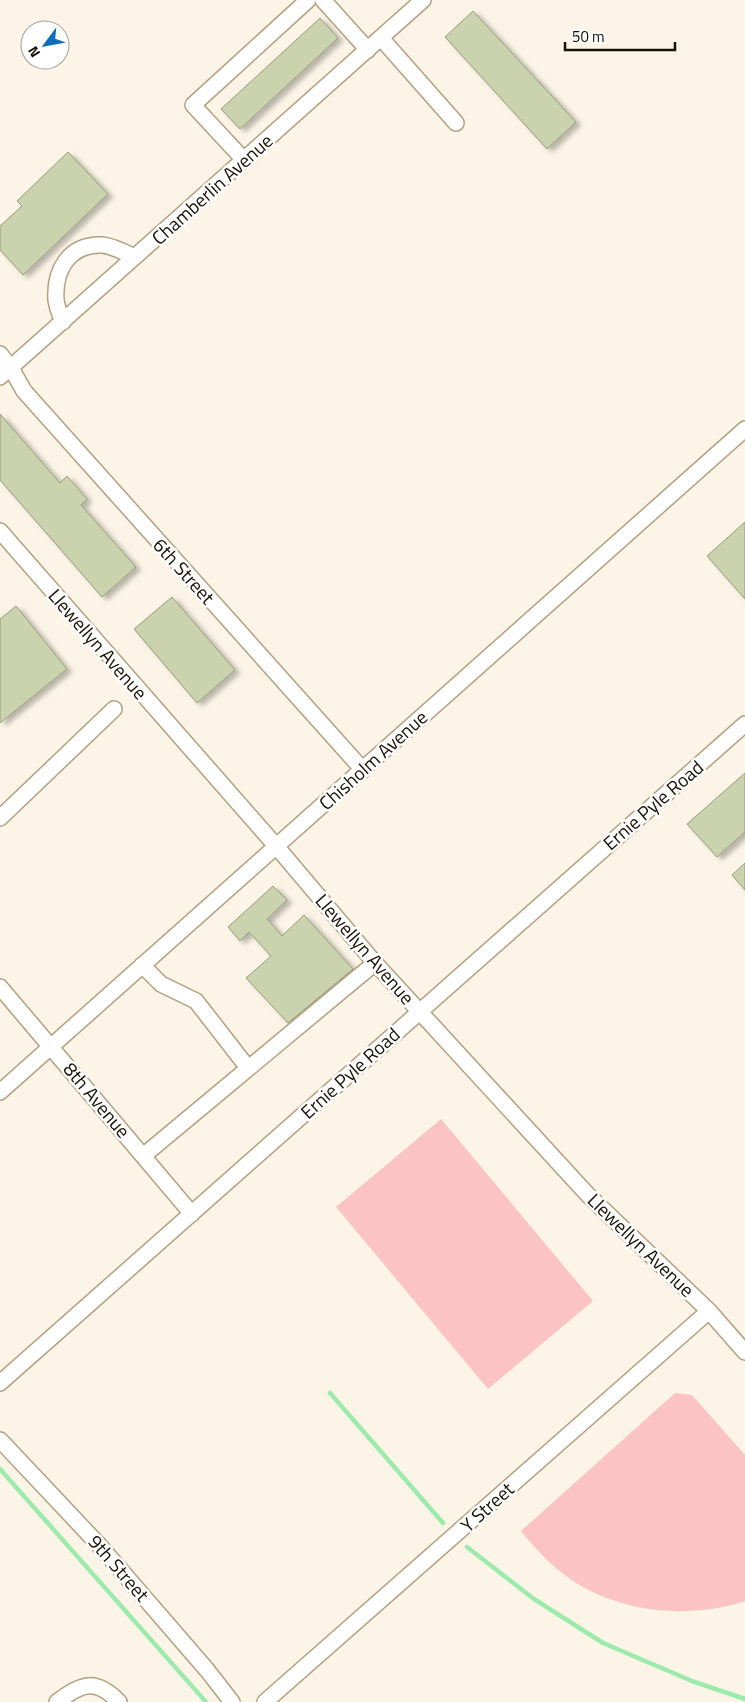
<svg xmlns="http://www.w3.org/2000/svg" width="745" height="1702" font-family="'Titillium Web',sans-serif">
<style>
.green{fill:#fbc3c4}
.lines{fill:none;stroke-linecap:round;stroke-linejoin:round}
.stream{stroke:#9cebad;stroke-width:4.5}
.building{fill:#cad2ae;stroke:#959c7a;filter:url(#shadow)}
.minor-casing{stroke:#b1a180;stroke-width:18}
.minor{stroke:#fff;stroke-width:15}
.labels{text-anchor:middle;stroke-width:5;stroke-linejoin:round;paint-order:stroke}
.street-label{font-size:19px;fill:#150f04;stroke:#fff}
</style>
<defs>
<filter id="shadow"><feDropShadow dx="5" dy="3" stdDeviation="2.5" flood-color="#0004"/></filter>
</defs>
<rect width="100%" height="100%" fill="#fcf5e7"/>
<!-- green -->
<path class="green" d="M441,1119L593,1301L488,1389L336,1207Z
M675,1393L692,1395L745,1455V1601C692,1618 632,1614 583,1587C558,1573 538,1552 521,1531Z"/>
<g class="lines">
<!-- stream -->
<path class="stream" d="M330,1393L443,1523
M0,1469L206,1702
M467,1547L534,1599L603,1643L692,1681L745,1699"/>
</g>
<!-- building -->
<path class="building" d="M473,11L576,122L547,149L445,37Z
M320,18L338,38L240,129L221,109Z
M68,152L108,194L23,275L0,250V226L22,206L17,201Z
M0,414L60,483L67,476L87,499L81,505L136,567L102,597L0,480Z
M745,522V599L707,556Z
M172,597L235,670L197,703L134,629Z
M16,606L67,669L0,723V619Z
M745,773V832L717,857L687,824Z
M745,863V890L732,875Z
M273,886L287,900L267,919L282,936L304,915L353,969L288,1023L246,978L271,956L249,932L240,941L228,927Z"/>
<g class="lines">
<defs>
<path id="minor" d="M323,0L368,50
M381,38L456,123
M244,160L193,105L308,0
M63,322C60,315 57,307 56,300C54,270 69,244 102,245C114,246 125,253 135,257
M0,354L11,368L24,391L363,770
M0,377L423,0
M0,531L276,846L375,963L588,1195L709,1311L745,1352
M0,818L114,709
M142,965L161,984L196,1001L248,1068
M0,987L192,1214
M0,1092L745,429
M143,1156L375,963
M0,1383L745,724
M0,1440L99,1545L207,1670L232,1702
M57,1702C82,1683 96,1678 119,1702
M265,1702L709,1311"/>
</defs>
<!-- minor casing -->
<use href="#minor" class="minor-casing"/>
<!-- minor -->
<use href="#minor" class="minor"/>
</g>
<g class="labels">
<!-- street labels -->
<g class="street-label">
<text transform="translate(212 189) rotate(-42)" y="7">Chamberlin Avenue</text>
<text transform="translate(184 571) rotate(48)" y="7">6th Street</text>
<text transform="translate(98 644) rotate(49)" y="7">Llewellyn Avenue</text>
<text transform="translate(373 760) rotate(-42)" y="7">Chisholm Avenue</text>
<text transform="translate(653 805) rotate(-41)" y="7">Ernie Pyle Road</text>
<text transform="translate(365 949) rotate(49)" y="7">Llewellyn Avenue</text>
<text transform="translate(350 1073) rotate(-42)" y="7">Ernie Pyle Road</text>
<text transform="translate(97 1100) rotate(50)" y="7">8th Avenue</text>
<text transform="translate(641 1245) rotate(44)" y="7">Llewellyn Avenue</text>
<text transform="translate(487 1507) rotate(-42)" y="7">Y Street</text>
<text transform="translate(119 1568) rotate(49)" y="7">9th Street</text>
</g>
</g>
<!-- north arrow -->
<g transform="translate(45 45) rotate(238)"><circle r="24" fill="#ffffff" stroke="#a19f9b"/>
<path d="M0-4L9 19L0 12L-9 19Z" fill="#0b6eba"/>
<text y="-8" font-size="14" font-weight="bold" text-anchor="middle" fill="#150f04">N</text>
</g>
<!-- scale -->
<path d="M565 42v8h110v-8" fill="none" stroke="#150f04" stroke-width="2.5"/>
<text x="572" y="42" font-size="15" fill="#150f04" stroke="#ffffff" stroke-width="4" paint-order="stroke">50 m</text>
</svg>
